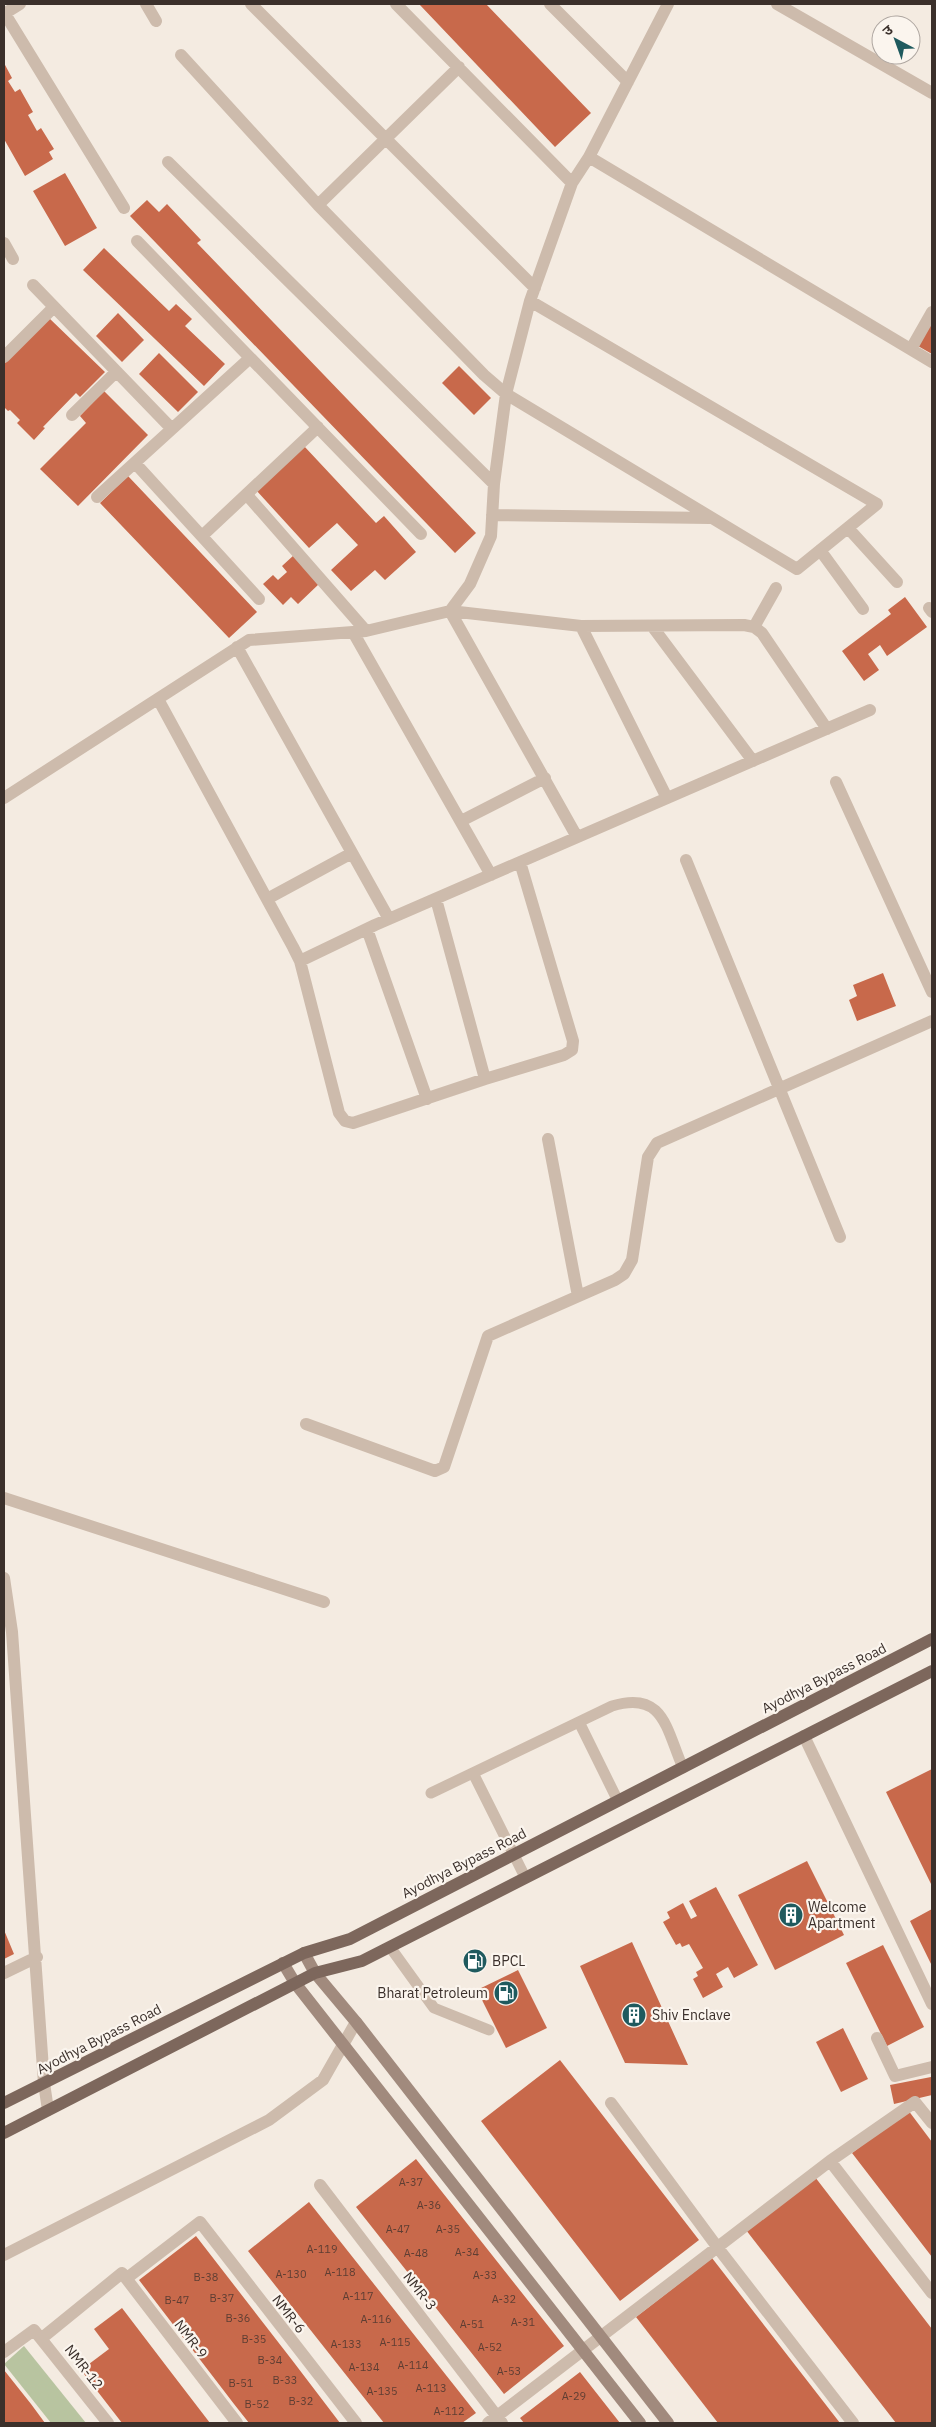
<svg xmlns="http://www.w3.org/2000/svg" width="936" height="2427" font-family="'IBM Plex Sans','Noto Sans Devanagari',sans-serif">
<style>
.green{fill:#b8c4a0}
.building{fill:#c8694b}
.lines{fill:none;stroke-linecap:round;stroke-linejoin:round}
.lane{stroke:#cdbbac;stroke-width:11}
.street{stroke:#cdbbac;stroke-width:12}
.secondary{stroke:#a18a7d;stroke-width:12}
.primary{stroke:#7d675c;stroke-width:12}
.labels{text-anchor:middle;stroke-width:4.5;stroke-linejoin:round;paint-order:stroke}
.number-label{font-size:11px;fill:#5e3e33}
.street-label{font-size:14px;fill:#3b302b;stroke:#fbf5ee}
.poi-label{font-size:14px;fill:#3b302b;stroke:#fbf5ee;text-anchor:start}
</style>
<rect width="100%" height="100%" fill="#f4ebe1"/>
<!-- green -->
<path class="green" d="M24,2346L86,2423H51L4,2364Z"/>
<!-- building -->
<path class="building" d="M419,4H486L591,113L555,147Z
M4,63L12,78L8,81L15,92L20,89L33,112L28,115L37,131L41,128L54,149L49,152L53,159L25,176L4,139Z
M65,173L97,228L65,246L33,191Z
M147,200L159,212L167,204L201,240L197,243L476,533L455,553L130,216Z
M104,248L169,311L176,304L192,319L185,326L225,364L204,386L83,270Z
M118,313L144,340L122,362L96,336Z
M49,318L105,372L80,397L76,393L43,427L45,428L34,440L17,423L20,420L10,410L8,411L4,407V364Z
M932,322V354L918,346Z
M159,353L198,392L178,412L139,374Z
M459,366L491,398L474,415L442,383Z
M104,391L148,435L78,506L40,469L86,423L80,416Z
M304,446L376,523L384,516L416,552L385,580L375,570L351,591L331,570L358,545L337,523L309,548L256,490Z
M128,476L257,612L229,638L100,503Z
M294,555L320,583L298,604L291,597L283,605L263,584L273,575L278,580L287,572L282,566Z
M905,597L927,627L887,656L880,645L868,654L879,670L864,681L842,651L891,614L888,610Z
M883,973L896,1006L857,1021L849,1000L857,996L853,985Z
M932,1769V1886L886,1792Z
M807,1861L844,1935L775,1970L738,1895Z
M716,1887L758,1965L734,1978L728,1967L716,1974L723,1987L703,1998L693,1979L698,1976L696,1972L703,1968L689,1944L682,1947L680,1943L676,1945L663,1922L670,1918L667,1912L683,1903L691,1919L697,1916L689,1901Z
M932,1909V1966L910,1921Z
M4,1930L14,1954L4,1959Z
M632,1942L688,2065L625,2063L580,1966Z
M883,1945L924,2027L887,2046L846,1963Z
M518,1970L547,2028L506,2048L477,1990Z
M843,2028L868,2079L841,2092L816,2042Z
M560,2060L699,2240L620,2301L481,2121Z
M931,2077L932,2095L894,2104L890,2085Z
M908,2110L932,2142V2257L852,2153Z
M416,2159L564,2346L504,2394L356,2207Z
M815,2177L932,2329V2423H896L746,2230Z
M309,2202L476,2413L462,2423H384L248,2251Z
M196,2236L292,2360L340,2423H249L234,2404L139,2280Z
M712,2258L840,2423H718L636,2317Z
M122,2308L167,2367L210,2423H122L81,2370L109,2349L94,2329Z
M4,2370L31,2404L45,2423H4Z
M580,2372L620,2423H524L520,2418Z"/>
<g class="lines">
<!-- lane -->
<path class="lane" d="M579,1722L618,1801
M473,1773L525,1877
M431,1793L612,1706C664,1690 666,1729 683,1768
M390,1947L434,2008L489,2030"/>
<!-- street -->
<path class="street" d="M146,4L156,21
M251,4L535,288
M396,4L572,183
M550,4L628,82
M777,4L932,93
M4,14L20,4
M5,14L124,208
M181,55L318,205
M459,67L318,205L484,375L506,394L797,569L877,504L530,301
M589,157L932,362
M168,162L494,484
M137,241L421,534
M4,243L13,259
M33,285L172,429
M911,349L932,312
M4,357L54,307
M72,415L116,372
M135,463L259,599
M247,495L366,631
M97,497L250,358
M492,515L710,518
M848,528L897,582
M202,536L318,427
M820,550L863,609
M929,608L932,612
M450,611L581,626L744,625L754,627L762,633L827,729
M450,611L577,837
M581,626L667,798
M652,626L753,761
M754,627L776,588
M353,632L491,875
M237,647L389,919
M158,699L293,947L300,961L339,1113L345,1121L353,1123L485,1079L564,1055L572,1050L573,1041L520,862
M836,782L932,992
M4,798L249,640L366,631L450,611L470,584L491,536L494,484L506,394L530,301L572,183L589,157L668,4
M461,821L545,778
M686,860L840,1237
M267,899L352,853
M436,899L485,1079
M367,929L427,1099
M300,961L375,925L870,710
M548,1139L578,1296
M306,1424L435,1471L444,1467L488,1336L615,1280L624,1274L632,1260L648,1157L657,1143L932,1021
M4,1498L324,1602
M4,1578L12,1632L44,2083L48,2110
M804,1736L932,2004
M4,1973L37,1957
M877,2038L895,2076L932,2067
M611,2103L718,2248L853,2423
M830,2161L932,2293
M320,2185L502,2423
M4,2255L269,2120L323,2080L356,2022
M127,2278L200,2222L356,2423
M42,2338L122,2273L237,2423
M4,2352L34,2330L108,2423
M488,2423L830,2161L915,2102L932,2123"/>
<!-- secondary -->
<path class="secondary" d="M304,1953L315,1973L356,2022L668,2423
M283,1963L295,1983L640,2423"/>
<!-- primary -->
<path class="primary" d="M4,2103L304,1953L350,1939L932,1639
M4,2133L315,1973L362,1961L932,1671"/>
</g>
<!-- icons -->
<defs>
<symbol id="building-disc" viewBox="-11 -11 22 22"><circle r="9.5" fill="#1f5a5e" stroke="#fbf5ee"/><path d="M-4-6H4V6H1V3H-1V6H-4ZM-2.5-4.3h1.7v1.8h-1.7ZM.8-4.3h1.7v1.8H.8ZM-2.5-1h1.7V.8h-1.7ZM.8-1h1.7V.8H.8Z" fill="#fff"/></symbol>
<symbol id="fuel-disc" viewBox="-11 -11 22 22"><circle r="9.5" fill="#1f5a5e" stroke="#fbf5ee"/><path d="M-5.5-6h7V0h2V4h1.3V-2.5L3-4.5l.8-.8L6-3V5H2.5V1h-1V6h-7ZM-4.2-4.7v3.2H.2V-4.7Z" fill="#fff"/></symbol>
</defs>
<g fill-rule="evenodd">
<use href="#building-disc" x="777" y="1901" width="28" height="28"/>
<use href="#fuel-disc" x="461" y="1947" width="28" height="28"/>
<use href="#fuel-disc" x="492" y="1979" width="28" height="28"/>
<use href="#building-disc" x="620" y="2001" width="28" height="28"/>
</g>
<g class="labels">
<!-- number labels -->
<g class="number-label">
<text x="411" y="2186">A-37</text>
<text x="429" y="2209">A-36</text>
<text x="398" y="2233">A-47</text>
<text x="448" y="2233">A-35</text>
<text x="322" y="2253">A-119</text>
<text x="467" y="2256">A-34</text>
<text x="416" y="2257">A-48</text>
<text x="340" y="2276">A-118</text>
<text x="291" y="2278">A-130</text>
<text x="485" y="2279">A-33</text>
<text x="206" y="2281">B-38</text>
<text x="358" y="2300">A-117</text>
<text x="222" y="2302">B-37</text>
<text x="504" y="2303">A-32</text>
<text x="177" y="2304">B-47</text>
<text x="238" y="2322">B-36</text>
<text x="376" y="2323">A-116</text>
<text x="523" y="2326">A-31</text>
<text x="472" y="2328">A-51</text>
<text x="254" y="2343">B-35</text>
<text x="395" y="2346">A-115</text>
<text x="346" y="2348">A-133</text>
<text x="490" y="2351">A-52</text>
<text x="270" y="2364">B-34</text>
<text x="413" y="2369">A-114</text>
<text x="364" y="2371">A-134</text>
<text x="509" y="2375">A-53</text>
<text x="285" y="2384">B-33</text>
<text x="241" y="2387">B-51</text>
<text x="431" y="2392">A-113</text>
<text x="382" y="2395">A-135</text>
<text x="574" y="2400">A-29</text>
<text x="301" y="2405">B-32</text>
<text x="257" y="2408">B-52</text>
<text x="449" y="2415">A-112</text>
</g>
<!-- street labels -->
<g class="street-label">
<text transform="translate(824 1678) rotate(-27)" y="5">Ayodhya Bypass Road</text>
<text transform="translate(464 1863) rotate(-27)" y="5">Ayodhya Bypass Road</text>
<text transform="translate(99 2039) rotate(-27)" y="5">Ayodhya Bypass Road</text>
<text transform="translate(420 2291) rotate(52)" y="5">NMR-3</text>
<text transform="translate(289 2314) rotate(52)" y="5">NMR-6</text>
<text transform="translate(191 2339) rotate(53)" y="5">NMR-9</text>
<text transform="translate(84 2367) rotate(52)" y="5">NMR-12</text>
</g>
<!-- poi labels -->
<g class="poi-label">
<text x="808" y="1912">Welcome<tspan x="808" dy="16">Apartment</tspan></text>
<text x="492" y="1966">BPCL</text>
<text x="488" y="1998" text-anchor="end">Bharat Petroleum</text>
<text x="652" y="2020">Shiv Enclave</text>
</g>
</g>
<!-- border -->
<rect width="936" height="2427" fill="none" stroke="#3b302b" stroke-width="10"/>
<!-- north arrow -->
<g transform="translate(896 40) rotate(319)"><circle r="24" fill="#fbf5ee" stroke="#aea6a0"/>
<path d="M0-4L9 19L0 12L-9 19Z" fill="#1f5a5e"/>
<text y="-8" font-size="14" font-weight="bold" text-anchor="middle" fill="#3b302b">उ</text>
</g>
</svg>
